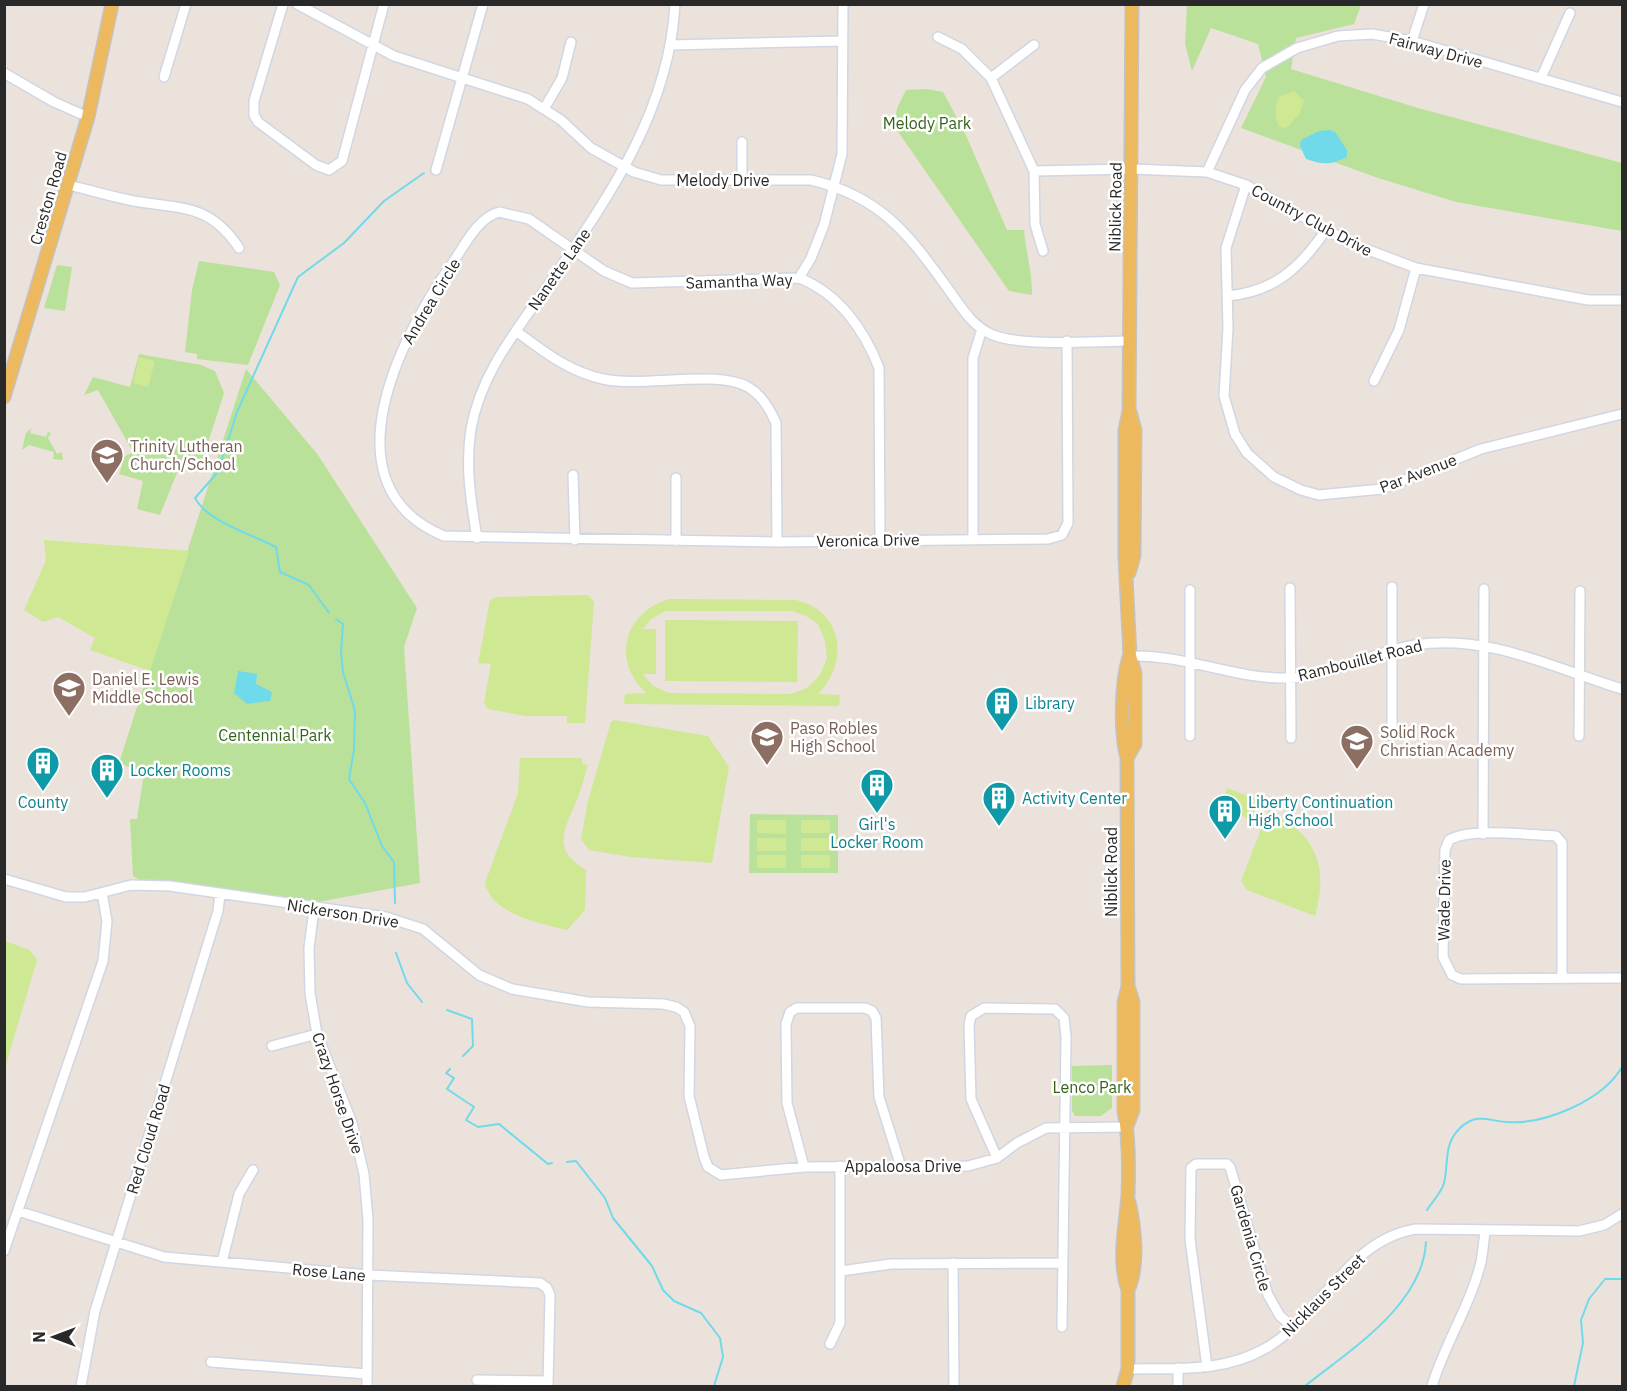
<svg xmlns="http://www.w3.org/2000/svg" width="1627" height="1391" font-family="'IBM Plex Sans',sans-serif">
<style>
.green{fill:#bae199}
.pitch{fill:#cfe894;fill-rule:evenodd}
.water{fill:#70daeb}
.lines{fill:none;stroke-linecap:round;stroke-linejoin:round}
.stream{stroke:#70daeb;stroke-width:2}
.minor-casing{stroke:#d0d6e2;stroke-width:12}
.major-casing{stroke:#c3c3c3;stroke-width:15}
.minor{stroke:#fff;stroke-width:9}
.major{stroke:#edb95e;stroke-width:12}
.labels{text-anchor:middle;stroke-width:5;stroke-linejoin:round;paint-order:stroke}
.street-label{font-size:16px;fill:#292929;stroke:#fff}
.park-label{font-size:16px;fill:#34641b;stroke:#fff}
.education-label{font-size:16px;fill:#785e54;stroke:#fff;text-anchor:start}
.culture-label{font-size:16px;fill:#0d838f;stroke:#fff;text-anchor:start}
</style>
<rect width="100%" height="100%" fill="#ebe2db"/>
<!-- green -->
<path class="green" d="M1187,5H1361L1354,24L1296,38L1291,69L1418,108L1622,163V231L1456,202L1375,177L1241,128L1266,77L1258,44L1211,28L1192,71L1185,44Z
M927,89L943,92L965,133L1007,230H1024C1026,253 1032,271 1032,295L1009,291L894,126L897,108L906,90Z
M199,261L274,272L280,285L248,365L197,359V354L185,352L192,290Z
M57,265L72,267L65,311L44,308Z
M139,354L201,365L215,371L224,393L203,458L177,473L160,515L137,509L143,481L119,474L122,465L115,462L133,452L98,390L84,395L93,377L130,387Z
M246,369L318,455L417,608L404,647L420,883L296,906L148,885L133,876L130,819H137L144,773L119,763Z
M31,428L30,433L46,437L48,432L51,433L48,438L57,454L62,452L63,460L53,459L54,452L29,445L22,450L26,433Z
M750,814L838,815V873H749Z
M1112,1065V1108L1101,1116H1075L1072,1111V1066Z"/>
<!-- pitch -->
<path class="pitch" d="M1294,91L1304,101L1300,113L1286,129L1279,126C1274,117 1275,107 1279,97Z
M139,357L155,361L148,387L133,383Z
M44,540L189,551L150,671L90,650L95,638L58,617L43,622L24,610L46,560Z
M588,595L594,602L585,723H567V716H525L488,709L484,703L491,664L478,663L490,600L497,597Z
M669,599L796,600C843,611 850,662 818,694L840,695L839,706L624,704L625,694L646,693C611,660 624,613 669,599ZM665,611H792L806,616L818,624L825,641L827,658L820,675L807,688L791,694L669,693L653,686L643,674H656V629H643L651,619Z
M665,620L798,621L797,682L665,681Z
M614,720L708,736L727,764L729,767L712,863L631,857L589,850L581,839L588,801L611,722Z
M520,758H582V764L588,765C585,775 582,786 578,797C566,828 549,848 586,870L585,910L567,930C540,923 492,915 485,883L518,793Z
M1227,788L1259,800L1252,820L1220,808Z
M1268,811C1316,833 1329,866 1315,916L1247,890L1241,881Z
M757,820H786V834L757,833Z
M801,820H830V833H801Z
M757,838H786V851H757Z
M801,838H830V851H801Z
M757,855H786V868H757Z
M801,855H830V868H801Z
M5,941L30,950L37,960L5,1068Z"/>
<!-- water -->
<path class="water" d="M1329,130L1335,132L1347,150V157C1331,165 1323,165 1306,159L1300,146L1301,140L1319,131Z
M238,671L257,674L256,684L272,692L270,701L247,704L234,693Z"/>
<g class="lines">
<!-- stream -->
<path class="stream" d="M329,613L309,585L280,572L276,547C250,534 207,521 195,498L218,472L237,412L298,277L344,243L384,201L424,173
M336,619L343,624L341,653L343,672L355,711L354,750L349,779L365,803L382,846L394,862L395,903
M396,953L407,983L422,1002
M447,1010L472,1019L473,1046L463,1056
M450,1069L446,1073L454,1078L447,1089L474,1107L466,1120L478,1127L499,1124L548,1164L552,1163
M567,1162L576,1161L605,1198L613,1218L652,1266L663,1290L674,1301L701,1313L720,1338L723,1357L714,1386
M1427,1210C1432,1202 1442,1192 1444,1183C1449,1162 1443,1145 1460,1128C1478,1112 1488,1121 1507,1122C1545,1125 1603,1100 1622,1067
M1305,1386C1349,1351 1423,1305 1426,1242
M1574,1386L1583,1343L1581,1320L1589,1299L1605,1279H1622"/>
<defs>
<path id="minor" d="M283,4L254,101V115L258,122L316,165L329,170L342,161L384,4
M297,4L394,56L528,99L561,120L591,148L634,172L661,180H811C879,196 907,232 946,286C960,305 971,326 993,335C1024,347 1095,341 1129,341
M938,37L962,49L991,78L1034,171L1035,224L1043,251
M1412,41L1424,4
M670,45L843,41
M4,73L54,102L88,117
M164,77L186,4
M991,78L1034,45
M1541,78L1570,13
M544,109L562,78L571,42
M742,142V181
M436,170L483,4
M1034,171L1132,169L1207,172L1246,185L1350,243L1416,268L1588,300H1622
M1207,172L1245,90L1262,68L1297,48L1338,36L1372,34L1412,41L1622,102
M69,185C89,190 109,196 129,200C178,210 208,201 239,248
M1246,185L1226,248L1228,328L1224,396L1235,434L1247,453L1274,477L1301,490L1319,495L1382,489L1481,449L1622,414
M799,278L811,258L824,225L842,154L843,4
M1227,296C1274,292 1300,268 1326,230
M516,331C543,351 569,372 603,379C643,388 715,369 748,387C762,395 770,409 776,423L777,542
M1374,381L1399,330L1416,268
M573,475L575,540
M676,478V541
M477,538C471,502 465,466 471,429C480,377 512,336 542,294C603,205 669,116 675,4
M973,539V358L982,329
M880,540L879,368C864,329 838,293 799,278L632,283L604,271L529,219L499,212C477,218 464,247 451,265C400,338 324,486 444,536L777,542L1048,539L1062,535L1068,523L1067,341
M1392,587V736
M1290,588L1291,738
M1190,590V736
M1130,656C1184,654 1233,679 1287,678C1332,677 1371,652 1415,645C1488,633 1555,669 1622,689
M1579,736L1580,591
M1483,834L1484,589
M4,879L66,897H85L131,885L170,886L386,917L423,929L479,975L512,989L588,1002L663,1004L676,1007L684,1012L690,1026L689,1096L704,1157L708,1167L721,1175L804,1167L968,1166L997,1158L1017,1143L1046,1128L1127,1127
M314,909L309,948L310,993L317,1034L352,1123L364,1174L368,1220L367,1386
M1562,977V843L1556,836C1530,835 1470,827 1449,840L1445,850L1443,957L1452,975L1461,979L1622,978
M272,1046L317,1034
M997,1158L971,1099L969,1025L971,1016L984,1008L1055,1009L1064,1018L1066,1037L1062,1327
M804,1167L787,1103L786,1024L790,1012L797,1008H865L872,1011L876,1018L879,1097L901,1167
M18,1211L164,1257L368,1275L540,1283L547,1288L550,1295L548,1386
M4,1251L103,961L107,921L102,893
M222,1262L239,1194L253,1170
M953,1263L954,1386
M841,1271L891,1264L1063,1263
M830,1344L840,1323V1166
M211,1362L367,1374
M1207,1367L1190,1239L1191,1168L1196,1164H1227L1230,1167L1268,1295L1280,1316L1293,1327
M1178,1368V1386
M1128,1369C1175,1368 1223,1373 1266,1348C1322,1316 1347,1240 1416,1229L1579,1231L1604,1225L1622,1214
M477,1380L548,1381
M81,1386L95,1311L218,911L220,894
M1432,1386C1445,1343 1471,1304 1481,1262C1483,1252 1484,1240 1485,1230"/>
<path id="major" d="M4,397L88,117L112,4
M1129,573L1134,556L1135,430L1130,412
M1127,758L1135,744V673L1130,656L1125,557V430L1129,411L1132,4
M1127,1126L1133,1110V1002L1128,986
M1128,1290C1139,1266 1135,1228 1129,1202
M1123,1386L1128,1369V1290C1117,1260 1126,1225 1128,1194C1129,1167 1129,1137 1124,1111V1003L1128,986L1127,758C1120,732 1121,683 1129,657"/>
</defs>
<!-- minor casing -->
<use href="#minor" class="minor-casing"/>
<!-- major casing -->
<use href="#major" class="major-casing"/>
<!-- minor -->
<use href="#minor" class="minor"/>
<!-- major -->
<use href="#major" class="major"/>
</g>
<!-- icons -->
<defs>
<symbol id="school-pin" viewBox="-11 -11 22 30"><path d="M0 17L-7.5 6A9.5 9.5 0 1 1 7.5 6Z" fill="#8d6e63" stroke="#fff"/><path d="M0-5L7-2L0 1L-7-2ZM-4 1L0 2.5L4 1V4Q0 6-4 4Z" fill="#fff"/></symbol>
<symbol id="building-pin" viewBox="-11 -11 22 30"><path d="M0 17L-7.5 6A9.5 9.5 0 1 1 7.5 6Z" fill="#0f9aa8" stroke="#fff"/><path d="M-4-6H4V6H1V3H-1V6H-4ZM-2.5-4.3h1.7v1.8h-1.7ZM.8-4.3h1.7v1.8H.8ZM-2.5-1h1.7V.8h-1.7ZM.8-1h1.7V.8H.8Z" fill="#fff"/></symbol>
</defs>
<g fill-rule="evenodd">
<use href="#school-pin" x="88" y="436" width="38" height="52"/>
<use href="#school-pin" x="50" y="669" width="38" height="52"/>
<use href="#building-pin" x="983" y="684" width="38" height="52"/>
<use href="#school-pin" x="748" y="718" width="38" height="52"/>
<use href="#school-pin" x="1338" y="722" width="38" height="52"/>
<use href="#building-pin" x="24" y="744" width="38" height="52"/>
<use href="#building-pin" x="88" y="751" width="38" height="52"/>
<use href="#building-pin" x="858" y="766" width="38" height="52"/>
<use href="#building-pin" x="980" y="779" width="38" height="52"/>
<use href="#building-pin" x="1206" y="792" width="38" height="52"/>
</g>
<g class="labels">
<!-- street labels -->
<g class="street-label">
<text transform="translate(1436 50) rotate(15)" y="6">Fairway Drive</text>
<text x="723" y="186">Melody Drive</text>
<text transform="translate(48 198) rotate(-74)" y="6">Creston Road</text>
<text transform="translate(1115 207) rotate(-89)" y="6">Niblick Road</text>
<text transform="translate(1312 220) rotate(28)" y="6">Country Club Drive</text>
<text transform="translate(559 269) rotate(-55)" y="6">Nanette Lane</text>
<text transform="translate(739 281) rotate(-2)" y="6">Samantha Way</text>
<text transform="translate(431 301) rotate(-59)" y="6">Andrea Circle</text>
<text transform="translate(1418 473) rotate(-21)" y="6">Par Avenue</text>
<text transform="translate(868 540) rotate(-1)" y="6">Veronica Drive</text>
<text transform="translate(1360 660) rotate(-14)" y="6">Rambouillet Road</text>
<text transform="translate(1111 872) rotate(-90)" y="6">Niblick Road</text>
<text transform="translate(1444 900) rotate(-89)" y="6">Wade Drive</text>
<text transform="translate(343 913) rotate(9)" y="6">Nickerson Drive</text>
<text transform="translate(338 1093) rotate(71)" y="6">Crazy Horse Drive</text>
<text transform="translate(148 1139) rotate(-73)" y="6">Red Cloud Road</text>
<text x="903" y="1172">Appaloosa Drive</text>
<text transform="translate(1251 1238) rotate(74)" y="6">Gardenia Circle</text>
<text transform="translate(329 1272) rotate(5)" y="6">Rose Lane</text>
<text transform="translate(1323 1295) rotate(-45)" y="6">Nicklaus Street</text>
</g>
<!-- park labels -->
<g class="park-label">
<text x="927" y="129">Melody Park</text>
<text x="275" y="741">Centennial Park</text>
<text x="1092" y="1093">Lenco Park</text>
</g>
<!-- education labels -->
<g class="education-label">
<text x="130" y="452">Trinity Lutheran<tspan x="130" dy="18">Church/School</tspan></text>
<text x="92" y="685">Daniel E. Lewis<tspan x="92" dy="18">Middle School</tspan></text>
<text x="790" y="734">Paso Robles<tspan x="790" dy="18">High School</tspan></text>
<text x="1380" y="738">Solid Rock<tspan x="1380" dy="18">Christian Academy</tspan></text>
</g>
<!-- culture labels -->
<g class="culture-label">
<text x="1025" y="709">Library</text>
<text x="130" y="776">Locker Rooms</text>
<text x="1022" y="804">Activity Center</text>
<text x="43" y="808" text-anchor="middle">County</text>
<text x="1248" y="808">Liberty Continuation<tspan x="1248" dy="18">High School</tspan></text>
<text x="877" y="830" text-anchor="middle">Girl's<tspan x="877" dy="18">Locker Room</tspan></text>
</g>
</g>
<!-- border -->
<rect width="1627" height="1391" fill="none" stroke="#292929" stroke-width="12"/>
<!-- north arrow -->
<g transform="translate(54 1337) rotate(270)" stroke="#ffffff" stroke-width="4.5" paint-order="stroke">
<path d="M0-4.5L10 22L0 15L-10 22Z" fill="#292929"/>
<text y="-9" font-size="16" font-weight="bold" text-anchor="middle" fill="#292929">N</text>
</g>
</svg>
